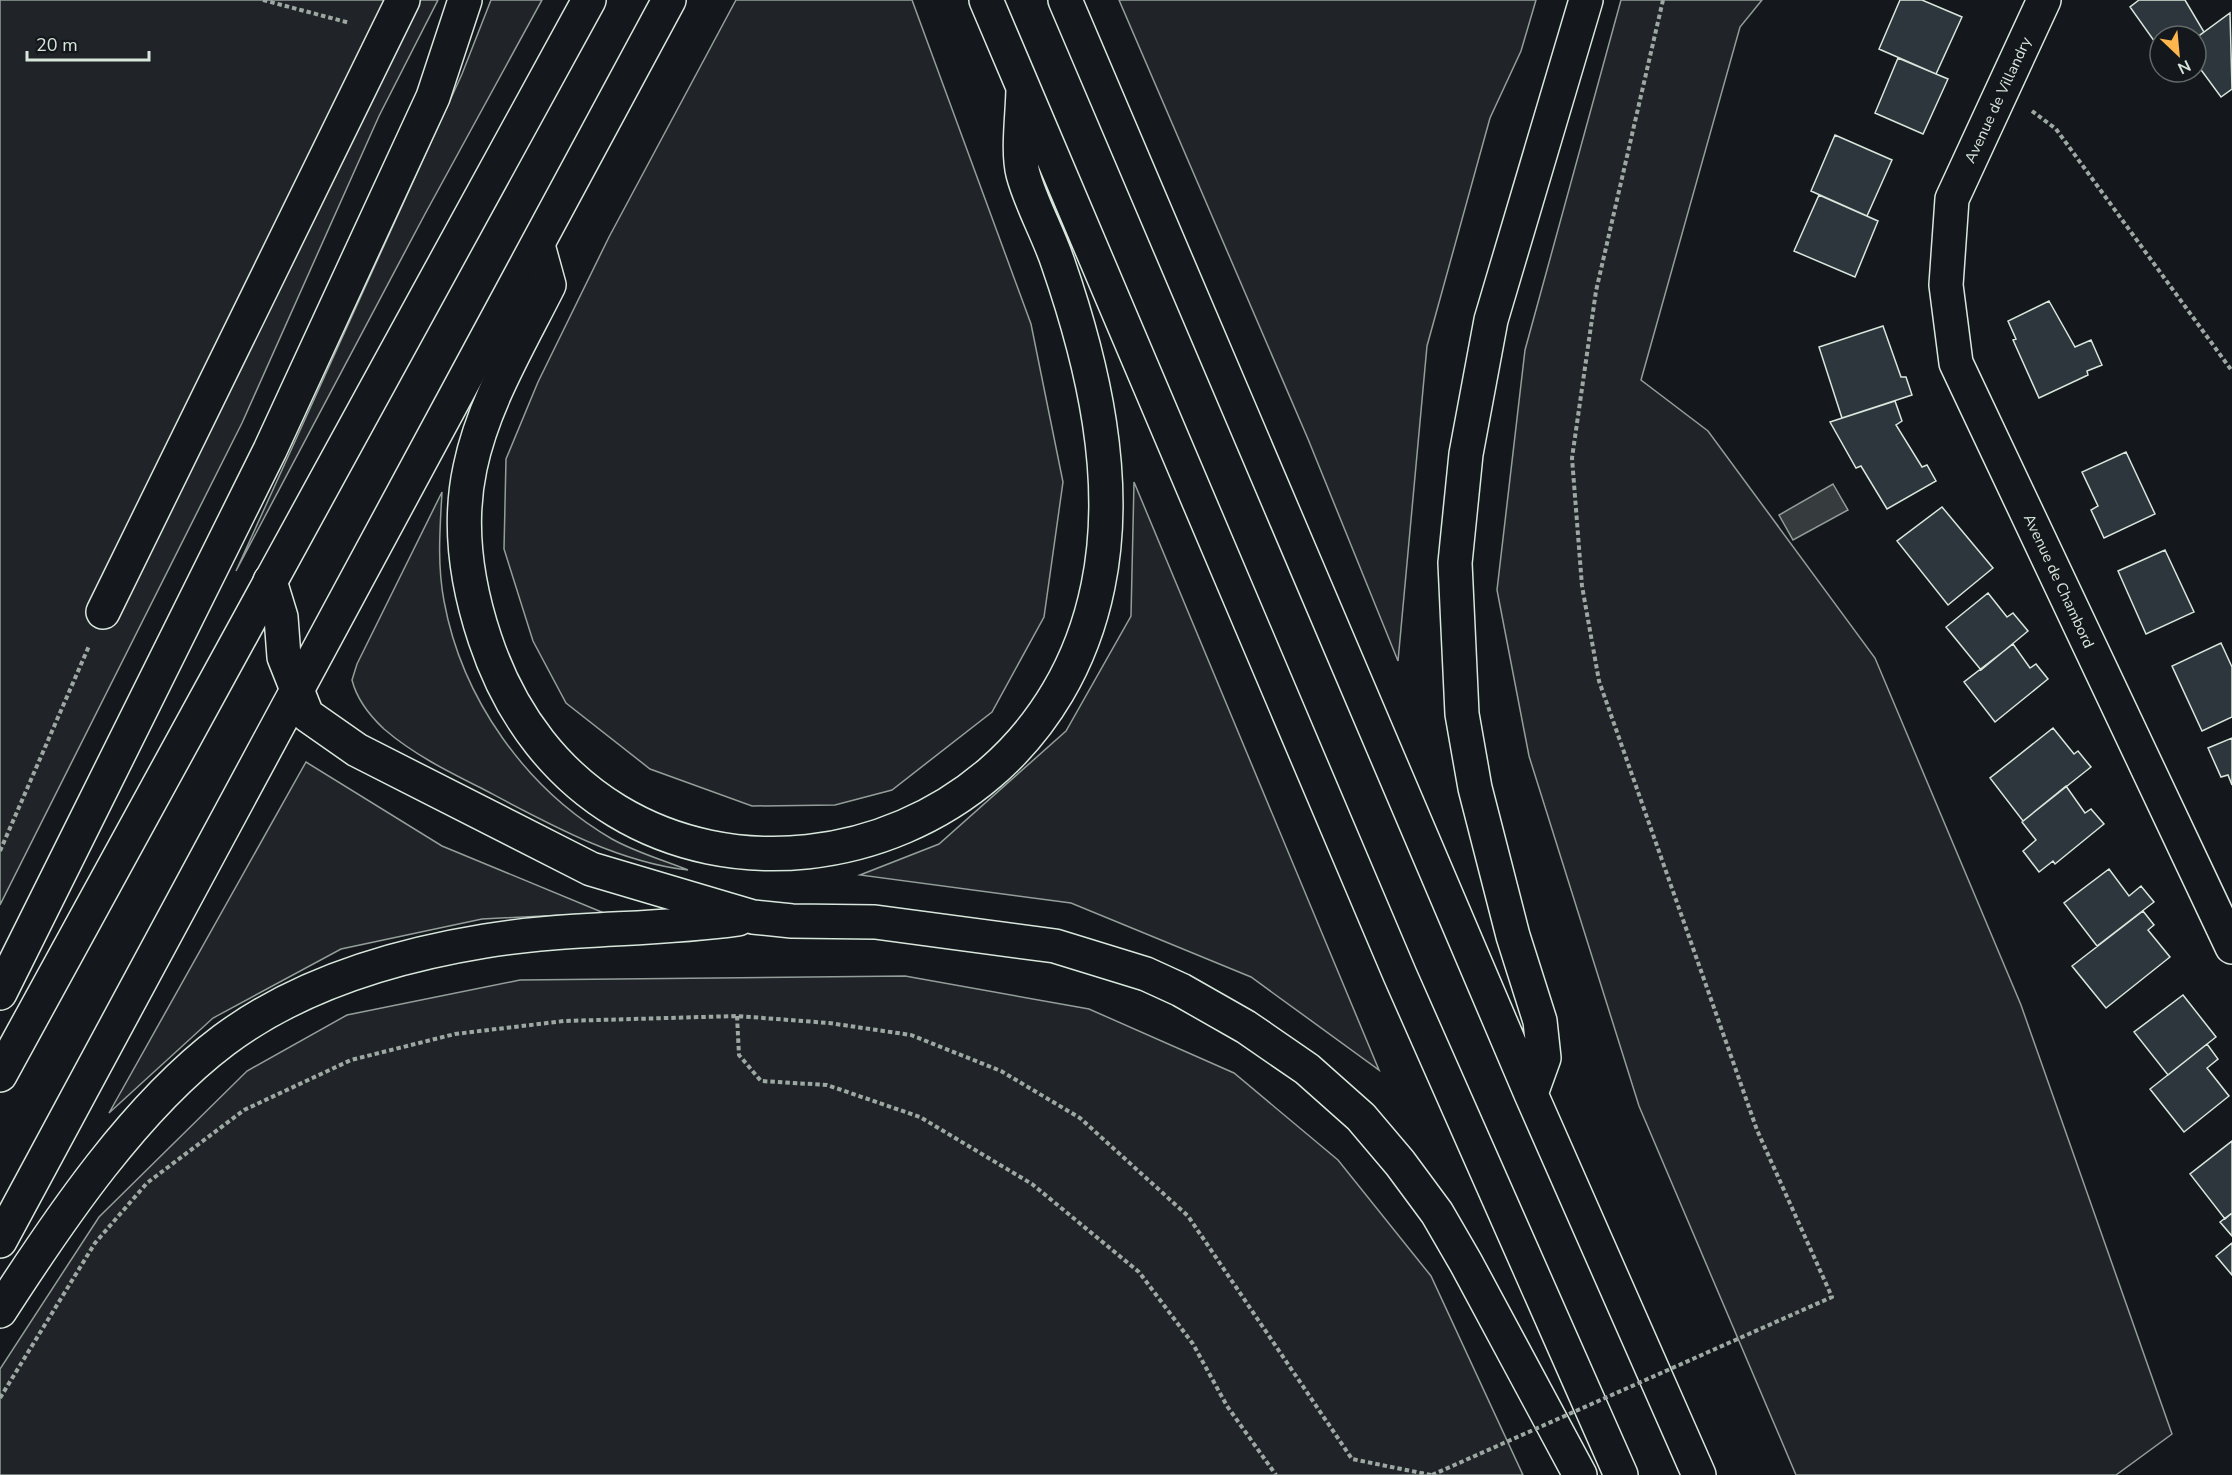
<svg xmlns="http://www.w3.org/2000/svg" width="2232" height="1475" font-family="'Nunito Sans',sans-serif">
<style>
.green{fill:#202428;stroke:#939e99;stroke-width:1.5}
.water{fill:#363b3e;stroke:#939e99;stroke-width:1.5}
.building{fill:#2c363c;stroke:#d8e6dc;stroke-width:1.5}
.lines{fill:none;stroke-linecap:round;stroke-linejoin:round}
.minor-casing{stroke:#d8e6dc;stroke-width:36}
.major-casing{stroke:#d8e6dc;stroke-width:36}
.highway-casing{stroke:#d8e6dc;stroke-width:36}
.path{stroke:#9da8a2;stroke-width:4;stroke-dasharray:4.5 3;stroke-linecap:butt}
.minor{stroke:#14181c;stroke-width:33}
.major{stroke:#14181c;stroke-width:33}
.highway{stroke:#14181c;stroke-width:33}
.path-bridge{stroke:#9da8a2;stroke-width:4;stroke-dasharray:4.5 3;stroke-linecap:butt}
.labels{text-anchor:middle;stroke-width:4.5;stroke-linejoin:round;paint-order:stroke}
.street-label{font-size:15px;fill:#d8e6dc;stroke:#14181c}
</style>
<rect width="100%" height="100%" fill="#14181c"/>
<!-- green -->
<path class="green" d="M0,0H438L379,116L242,423L0,905Z
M491,0H542L425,214L236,571L462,74Z
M736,0H912L1031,324L1063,482L1044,617L992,712L892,790L835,805L752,806L650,769L566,703L533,641L504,549L506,459L538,382L609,237Z
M1119,0H1536L1521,51L1490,118L1427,346L1398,661L1308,439Z
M1621,0H1762L1740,27L1641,380L1708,431L1875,658L2021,1005L2172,1434L2116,1475H1796L1639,1106L1529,756L1497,590L1525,350Z
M1134,482L1379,1070L1251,977L1071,903L860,875L939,844L1066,731L1131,616Z
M442,492C440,528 437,564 444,601C462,699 526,789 612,839C635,852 663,860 688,870C616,862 545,822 481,788C447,771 413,754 384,729C369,715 357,700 352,680L357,664Z
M306,762L442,846L604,913L482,919L341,949L213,1018L109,1113Z
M905,976L1089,1009L1234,1073L1338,1160L1431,1276L1523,1475H0V1369L99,1217L247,1071L347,1015L520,980Z"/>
<!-- water -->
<path class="water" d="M1833,484L1848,510L1793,540L1779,515Z"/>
<!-- building -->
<path class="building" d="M1900,0H1922L1962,17L1936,74L1879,49Z
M2139,0H2185L2204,32L2196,38L2160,36V43L2157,45L2130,7Z
M2230,13L2232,89L2221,97L2196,63V38Z
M1898,58L1948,79L1923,134L1875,113Z
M1835,135L1892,160L1867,216L1811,191Z
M1819,195L1878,221L1855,277L1794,251Z
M2049,301L2075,347L2091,340L2102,365L2087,371L2088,375L2039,398L2013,340L2016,339L2008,321Z
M1883,326L1901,377H1906L1912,395L1842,418L1819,347Z
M1895,401L1902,421L1896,425L1922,467L1927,465L1936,481L1887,509L1861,466L1856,468L1830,422Z
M2126,452L2155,514L2104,538L2091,510L2098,506L2082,472Z
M1942,507L1993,568L1948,605L1897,541Z
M2165,550L2194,612L2146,634L2118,571Z
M1988,593L2007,617L2013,613L2028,631L1981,670L1946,627Z
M2221,643L2232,667V717L2202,731L2172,666Z
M2013,644L2030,668L2036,664L2048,679L1995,722L1964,682Z
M2053,728L2074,754L2078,751L2091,767L2023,821L1990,778Z
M2232,738V785L2228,775L2221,777L2208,748Z
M2066,786L2085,813L2091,809L2104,824L2055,864L2053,861L2039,872L2023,851L2036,840L2022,822Z
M2109,869L2129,896L2141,886L2154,902L2097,946L2064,903Z
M2143,911L2154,925L2148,930L2170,957L2106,1008L2072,966Z
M2183,995L2216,1037L2168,1075L2134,1032Z
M2207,1044L2218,1059L2207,1068L2229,1096L2184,1132L2150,1089Z
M2232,1141V1213L2225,1219L2190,1174Z
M2232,1213V1236L2220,1222Z
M2232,1243V1275L2216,1256Z"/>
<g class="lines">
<defs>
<path id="minor" d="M2044,0L1952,199L1946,285L1956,363L2232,947
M103,612L403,0"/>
<path id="major" d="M0,1075L589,0
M0,1241L669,0"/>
<path id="highway" d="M986,0L1400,975L1621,1475
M1065,0L1531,1094L1699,1475
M538,245L549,285C520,343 483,404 470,468C458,524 467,585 485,639C592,961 1034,902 1098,586C1120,479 1093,364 1058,263C1048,233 1031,204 1023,174C1017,151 1023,112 1023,87
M270,581L281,617L284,657L307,715L357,750L591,869L753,917L792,921L875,922L1055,946L1146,974L1181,990L1246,1027L1307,1069L1361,1117L1400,1163L1437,1213L1466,1263L1580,1475
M0,993L270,450L433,97L465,0
M1531,1094L1544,1058L1540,1021L1513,936L1475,788L1462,714L1455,563L1466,454L1491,320L1586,0
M0,1311C60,1218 135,1107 224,1040C299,984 393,956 485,941C568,927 654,931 738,919"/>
</defs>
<!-- minor casing -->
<use href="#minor" class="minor-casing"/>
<!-- major casing -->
<use href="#major" class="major-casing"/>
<!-- highway casing -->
<use href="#highway" class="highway-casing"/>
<!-- path -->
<path class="path" d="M263,0L350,23
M1663,0L1596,291L1572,458L1582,586L1599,681L1757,1130L1832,1297L1796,1313
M2032,111L2056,129L2232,371
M0,851L89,646
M737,1016L739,1055L761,1081L827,1085L920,1117L1032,1184L1139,1272L1193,1344L1227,1406L1276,1475
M0,1398L95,1243L147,1183L244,1110L351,1060L455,1034L564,1021L737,1016L829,1023L911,1035L1001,1071L1080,1118L1188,1216L1352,1459L1431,1475"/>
<!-- minor -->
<use href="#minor" class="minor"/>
<!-- major -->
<use href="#major" class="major"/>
<!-- highway -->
<use href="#highway" class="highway"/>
<!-- path-bridge -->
<path class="path-bridge" d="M1432,1475L1796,1313"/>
</g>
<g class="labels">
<!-- street labels -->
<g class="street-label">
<text transform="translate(1998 100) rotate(-65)" y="5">Avenue de Villandry</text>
<text transform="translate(2059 581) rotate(65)" y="5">Avenue de Chambord</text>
</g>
</g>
<!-- north arrow -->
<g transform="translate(2178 54) rotate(154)"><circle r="28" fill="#14181c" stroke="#626a69" stroke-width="1.5"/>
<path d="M0-4.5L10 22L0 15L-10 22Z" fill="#ffb74d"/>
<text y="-9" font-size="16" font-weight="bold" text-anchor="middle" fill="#d8e6dc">N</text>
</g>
<!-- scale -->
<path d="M27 51v9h122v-9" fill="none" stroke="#d8e6dc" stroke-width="3"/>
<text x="36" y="51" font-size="18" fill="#d8e6dc" stroke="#14181c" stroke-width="4.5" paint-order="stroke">20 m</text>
</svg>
